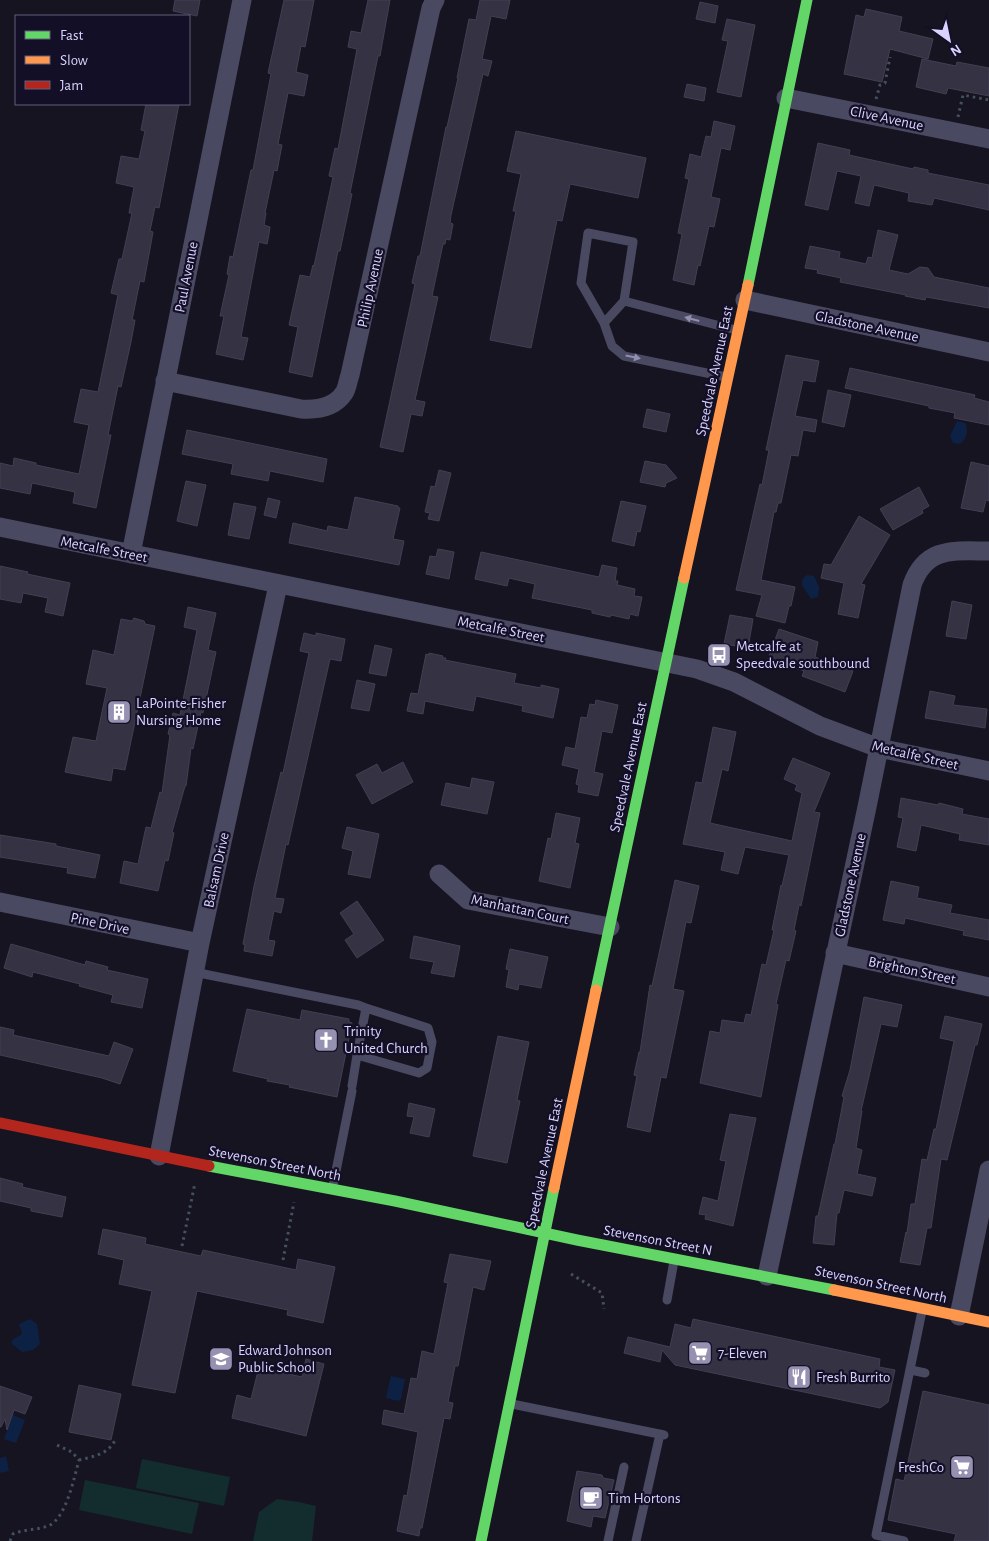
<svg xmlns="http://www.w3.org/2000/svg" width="989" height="1541" font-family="'Alegreya Sans',sans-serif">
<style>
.green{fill:#132c2d}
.water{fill:#0d2144}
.building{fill:#343243;stroke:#433f54}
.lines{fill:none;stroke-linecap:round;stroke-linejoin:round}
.path{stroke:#44505f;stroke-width:3;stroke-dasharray:2.5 4;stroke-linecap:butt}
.lane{stroke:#4a4962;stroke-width:9}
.street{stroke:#4a4962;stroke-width:19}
.fast{stroke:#63d668;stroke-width:11}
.slow{stroke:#ff974d;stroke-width:11}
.jam{stroke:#b3261e;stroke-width:11}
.oneway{fill:#928eb0}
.labels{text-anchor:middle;stroke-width:4.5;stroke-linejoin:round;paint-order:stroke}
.street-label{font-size:15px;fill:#d9d4ff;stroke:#130f26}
.poi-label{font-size:15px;fill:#d9d4ff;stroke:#130f26;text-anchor:start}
</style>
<rect width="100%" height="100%" fill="#161421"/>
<!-- green -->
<path class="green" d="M142,1459L230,1477L224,1506L136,1488Z
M85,1480L199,1503L192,1534L79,1510Z
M277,1499L299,1502L316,1506L312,1541H253L259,1512Z"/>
<!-- water -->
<path class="water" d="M957,421L965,423C969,430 967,440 959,444L953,443L950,436Z
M807,575L814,576L819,587L818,597L811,599C808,591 799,588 803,578Z
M30,1319L37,1324L40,1344L33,1350L22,1352L12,1344V1340L22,1334L19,1324Z
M391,1376L405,1379L401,1399L398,1401L386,1398Z
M13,1415L25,1420L16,1443L4,1439Z
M6,1456L9,1471L0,1473V1458Z"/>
<!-- building -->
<path class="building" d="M175,0H200L197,16L173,11Z
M284,0H314L305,47L301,46L296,72L308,75L304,96L288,93L278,144L282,145L277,171L274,170L265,213H266L264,225L270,227L269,234L267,244L259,242L241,337L248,338L243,360L216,354L224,316H220L229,275L227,274L230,256L233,257L251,170H253L271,74L268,73Z
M368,0H390L380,56H378L350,193L352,194L340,251H338L312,377L289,372L298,327L289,325L300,275L310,277L313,265L314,266L333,177L329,176L335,148L338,149L357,49L348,47L351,31L361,33Z
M480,0H510L506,19L491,16L482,59L492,61L488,76L483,74L451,215L450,223L453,224L450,240L446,239L445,244H443L432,296L438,297L415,400L425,402L422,416L411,414L403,452L380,447L415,284L412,283L418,256H420L446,127H447L458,78H457L469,19L476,20Z
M700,2L718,6L715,23L696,19Z
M866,9L902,17L899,31L933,39L928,59L890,49L882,82L844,74L856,15L864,17Z
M727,19L755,25L741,97L717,92L728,41L722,40Z
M922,59L956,66L957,62L989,68V96L948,88L946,94L916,87Z
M687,84L706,88L704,101L684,97Z
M146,104H179L159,208L155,207L150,231L153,232L144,282L140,281L132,320H135L131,342L121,387L118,386L108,435H111L96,508L73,503L75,492L32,483L30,494L0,488V463L13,466L14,458L36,463V465L79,474L89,425L74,422L81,389L98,392L118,295L111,293L119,259H122L132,213H129L134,187L116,183L121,156L139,159L145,131L141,130Z
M714,121L735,126L730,150L721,148L711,197L720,199L714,227L709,226L700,266L698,265L694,285L673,280L682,234L678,233L689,179L685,178L690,154L701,157L706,136L711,137Z
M516,131L646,158L638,198L570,184L562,221L557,220L531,348L490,340L516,211H513L521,174L507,171Z
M818,143L850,150L849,155L913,169L914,167L928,170V173L989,185V210L934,198L932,205L908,201L909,193L874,185L869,206L855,203L861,176L837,171L828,210L805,205Z
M878,230L898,235L889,270L908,274L920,267L928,268L934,277L989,288V308L926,297L925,300L905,296L906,295L840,282L841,278L817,273L818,270L805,268L810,246L840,252L839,258L866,264L868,257L872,258Z
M786,355L819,361L815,382L803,380L795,416L817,420L815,432L803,430L798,456L791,455L781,503H778L776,512H774L761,580L795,587L791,606H789L785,623L756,616L762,595L736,590L760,484L762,485L769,450H766Z
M850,368L975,395L974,398L989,402V425L954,418L955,413L929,408V406L845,388Z
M828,390L851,395L844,427L822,422Z
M647,409L670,414L666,432L643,427Z
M187,430L327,459L323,482L270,471L268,481L231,474L233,464L182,454Z
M645,461L666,465L677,478L666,483L665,487L640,482Z
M971,462L989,466V501L986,500L983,512L961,508Z
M439,470L451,473L439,521L428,519L430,513L425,512L431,486L435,487Z
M186,481L206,485L197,526L177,521Z
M919,487L929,506L922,510L923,513L893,530L880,509Z
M355,497L398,506V508H400L393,539L404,541L399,565L289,543L293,523L327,531L328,526L348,530Z
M268,498L280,501L276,518L264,515Z
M621,501L646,506L640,532L637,531L634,546L612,541Z
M234,503L256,507L249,539L228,535Z
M859,516L890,535L861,584L865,585L858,618L838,614L844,583L821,578L824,564L831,565Z
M438,549L454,552L449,579L426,574L430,556L436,557Z
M481,552L599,577L602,565L617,568L615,581H618L617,585L635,589L634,596L642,597L638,616L630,614L629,619L611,615L610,617L592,613V610L532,598L535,584L509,578L507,586L475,579Z
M0,566L28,572L27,574L70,583L63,616L45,612L48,598L23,593L21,603L0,599Z
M952,601L972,605L966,639L946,636Z
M188,607L216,613L208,650L216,652L203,713L201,712L193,749L191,748L186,786H185L172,832L174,833L168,861L165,860L158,891L120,883L124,861L138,864L146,827L151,828L160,792L162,793L170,735L168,734L173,713L180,715L197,630L184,627Z
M730,615L753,619L748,648L724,644Z
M134,618L144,621L145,624L155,626L125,770L113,768L111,781L65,772L73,737L96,741L107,688L86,684L93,650L114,655L121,619L132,621Z
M779,629L818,642L815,657L853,671L845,692L802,676L804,671L768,659Z
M304,633L316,636V633L345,639L341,661L330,659L288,845L286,844L275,898L284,899L281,913L274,911L268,940L275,941L272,956L244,951L245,945L243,944L254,886L281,772L283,773L309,653L300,651Z
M375,645L392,649L386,676L369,673Z
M429,653L443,656L442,658H446L445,660L516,674L514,683L541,688V685L559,689L553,718L522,711L523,706L476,696L473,711L425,701L423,714L407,711L411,693L418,694L426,654L429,655Z
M357,680L375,684L369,711L351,708Z
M930,691L955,696L953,705L987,709L985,728L925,718Z
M596,700L618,705L612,733L602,731L594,772L603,774L598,796L578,792L579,785L576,784L579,769L562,765L566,747L575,749L581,717L587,718L590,704L595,705Z
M713,727L736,732L728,771L722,769L710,823L792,841L802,793L795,790L797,785L784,779L793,758L830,773L814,812L820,813L801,906L799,905L794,930L796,931L789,961L786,960L776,1004L778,1005L761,1097L700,1083L710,1031L720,1033L722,1020L744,1023L746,1014L751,1015L762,964L766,965L774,930H772L781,885L782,886L789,855L745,847L738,874L721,870L725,852L683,844L696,782L702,783Z
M403,762L413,782L372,804L356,775L377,764L382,773Z
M472,778L494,782L487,814L441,805L446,783L470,788Z
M901,798L938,805L939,803L963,809L962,814L989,819V845L959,840L960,834L921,825L916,851L897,847L903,818L898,817Z
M556,813L580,818L575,843L579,844L570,888L539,881L548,838L551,839Z
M347,827L379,834L370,878L348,874L353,851L342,848Z
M0,835L56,844V846L100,855L95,878L67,873L68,868L0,857Z
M675,880L699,886L691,923L686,922L673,989L684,991L666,1078L661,1077L650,1132L627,1127L637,1076L634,1075L639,1052H640L650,985L652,986Z
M891,881L919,887L917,898L952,905L950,913L989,920V940L963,935L964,931L905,918L904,924L883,920Z
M357,901L384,940L357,958L345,940L354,934L340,913Z
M414,936L460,946L454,977L431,973L434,962L410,958Z
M11,944L85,965L86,961L108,967L107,970L148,979L142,1008L111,1002L113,995L79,986L80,984L33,972L32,977L4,968Z
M510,949L548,957L541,988L519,984L518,990L506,987L509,970L506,969Z
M864,997L902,1005L897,1027L881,1024L861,1111H862L856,1148L862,1150L857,1174L876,1178L872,1196L844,1190L839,1213H837L834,1245L813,1243L816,1216H818L834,1144H835L844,1097L842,1096L850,1070Z
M247,1009L300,1020L302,1010L349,1019V1022L352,1023L337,1097L289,1087L290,1085L267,1081L268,1079L233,1071Z
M945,1016L982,1024L977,1045H975L947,1160L941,1159L931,1228H927L920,1265L900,1262L906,1232L907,1233L911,1204H915L922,1159L927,1160L934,1129H936L954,1041L940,1038Z
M0,1027L14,1030L13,1035L109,1056L114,1042L133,1049L120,1084L102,1078L0,1055Z
M498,1036L529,1042L517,1100L520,1101L507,1163L473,1156Z
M409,1103L435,1109L429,1137L410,1133L414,1117L407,1116Z
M730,1114L756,1118L733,1226L705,1219L706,1215L699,1214L703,1197L718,1201L726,1161L720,1160Z
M0,1178L23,1184L22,1187L66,1197L62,1217L31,1211V1208L0,1201Z
M103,1229L146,1238L145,1244L201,1256L203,1250L296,1270L298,1259L335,1267L323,1323L287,1315L288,1310L197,1291L175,1393L132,1385L152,1291L119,1284L124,1260L98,1254Z
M450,1254L491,1261L484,1290L473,1287L458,1366H455L448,1402L453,1403L450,1419L444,1418L422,1528H420L419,1536L397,1531L404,1495L407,1496L418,1432L382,1424L384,1410L404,1414L411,1378L417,1379L422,1351L434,1354L448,1283L444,1282Z
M693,1319L880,1359L879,1367L895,1370L888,1402L880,1408L675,1365L662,1350L660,1362L624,1353L628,1337L670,1347L675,1324L691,1328Z
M306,1359L324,1364L306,1436L232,1418L237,1395L251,1399L259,1367L302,1377Z
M79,1385L121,1394L111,1440L69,1432Z
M0,1386L32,1397L25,1414L14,1410L7,1430L5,1419L1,1427H0Z
M923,1391L989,1405V1541H954L956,1534L888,1520L896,1479L904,1481Z
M577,1471L602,1475L603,1478L614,1480L605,1518L593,1516L591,1527L567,1521Z"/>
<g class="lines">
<!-- path -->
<path class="path" d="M876,99L880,85L885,83L890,57
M958,117L963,95L989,100
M182,1246L195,1183
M283,1260L294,1202
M571,1274L602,1293L604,1309
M79,1460C92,1457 109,1454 115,1440
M10,1541L13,1534C25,1529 37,1530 48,1526C66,1519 74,1478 79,1460L72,1452L57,1445"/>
<!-- lane -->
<path class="lane" d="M624,301L736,330
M604,323L624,301L633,242L588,233L581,283L604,323L612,346L624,356L726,377
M194,972L358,1005L366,1008L428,1028L432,1042L427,1068L419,1073L357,1055L366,1008
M352,1086L357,1055
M333,1186L352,1091
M667,1300L674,1261
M911,1370L925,1373
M512,1404L664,1435
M608,1541L624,1467
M636,1541L660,1434
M904,1541L876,1535L922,1311"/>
<!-- street -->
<path class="street" d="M786,98L989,139
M745,300L989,352
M165,381L301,409C316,410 334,408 344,393C347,389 348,380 350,375L431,8L435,0
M0,527L697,669L734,682L820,726L879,748L989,771
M131,554L242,0
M439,874L468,900L610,927
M0,902L200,943
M835,953L989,987
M159,1156L200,943L278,585
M767,1276L867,807L912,585C926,546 954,551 989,551
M959,1316L989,1170"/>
<!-- fast -->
<path class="fast" d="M748,285L807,0
M596,990L684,578
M209,1166L395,1201L577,1240L834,1290
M481,1541L554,1188"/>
<!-- slow -->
<path class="slow" d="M684,578L748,285
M554,1188L596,990
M834,1290L989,1322"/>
<!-- jam -->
<path class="jam" d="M0,1123L209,1166"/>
</g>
<!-- one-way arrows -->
<defs><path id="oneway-solid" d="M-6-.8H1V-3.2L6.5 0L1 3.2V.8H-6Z" transform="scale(1.25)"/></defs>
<g class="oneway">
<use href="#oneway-solid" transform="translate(692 319) rotate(-165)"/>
<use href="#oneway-solid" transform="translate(633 357) rotate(12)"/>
</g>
<!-- icons -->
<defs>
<symbol id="bus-square" viewBox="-11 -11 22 22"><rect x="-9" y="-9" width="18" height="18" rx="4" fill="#9591b1" stroke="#130f26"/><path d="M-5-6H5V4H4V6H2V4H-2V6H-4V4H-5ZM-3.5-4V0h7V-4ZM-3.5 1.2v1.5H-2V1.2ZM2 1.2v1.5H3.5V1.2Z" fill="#fff"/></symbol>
<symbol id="building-square" viewBox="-11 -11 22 22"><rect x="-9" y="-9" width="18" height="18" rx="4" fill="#9591b1" stroke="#130f26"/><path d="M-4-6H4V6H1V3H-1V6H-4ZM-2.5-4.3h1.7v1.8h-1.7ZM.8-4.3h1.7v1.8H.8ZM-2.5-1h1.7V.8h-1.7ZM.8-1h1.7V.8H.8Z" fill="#fff"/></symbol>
<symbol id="church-square" viewBox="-11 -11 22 22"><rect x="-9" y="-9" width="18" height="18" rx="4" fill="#9591b1" stroke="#130f26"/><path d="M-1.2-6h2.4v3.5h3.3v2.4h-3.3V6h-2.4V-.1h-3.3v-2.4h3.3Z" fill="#fff"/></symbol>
<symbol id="supermarket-square" viewBox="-11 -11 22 22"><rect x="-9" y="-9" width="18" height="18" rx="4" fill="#9591b1" stroke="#130f26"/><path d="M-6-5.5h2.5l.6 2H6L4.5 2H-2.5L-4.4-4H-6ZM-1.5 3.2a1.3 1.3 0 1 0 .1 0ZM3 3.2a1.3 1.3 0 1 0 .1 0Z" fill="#fff"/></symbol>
<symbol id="school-square" viewBox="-11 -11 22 22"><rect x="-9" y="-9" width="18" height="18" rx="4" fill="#9591b1" stroke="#130f26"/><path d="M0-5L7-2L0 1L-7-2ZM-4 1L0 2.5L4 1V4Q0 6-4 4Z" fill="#fff"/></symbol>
<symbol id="restaurant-square" viewBox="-11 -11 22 22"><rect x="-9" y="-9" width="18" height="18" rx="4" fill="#9591b1" stroke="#130f26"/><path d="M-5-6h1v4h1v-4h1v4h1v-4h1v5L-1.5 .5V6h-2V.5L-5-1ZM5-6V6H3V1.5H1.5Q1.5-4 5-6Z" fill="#fff"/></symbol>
<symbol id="cafe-square" viewBox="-11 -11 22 22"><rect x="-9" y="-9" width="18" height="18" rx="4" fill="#9591b1" stroke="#130f26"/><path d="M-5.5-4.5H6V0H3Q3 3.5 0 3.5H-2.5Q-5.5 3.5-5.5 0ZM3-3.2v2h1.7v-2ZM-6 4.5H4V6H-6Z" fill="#fff"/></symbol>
</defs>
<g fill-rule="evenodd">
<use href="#bus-square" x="705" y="641" width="28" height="28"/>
<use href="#building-square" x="105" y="698" width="28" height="28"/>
<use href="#church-square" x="312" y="1026" width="28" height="28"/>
<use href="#supermarket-square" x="686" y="1339" width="28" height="28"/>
<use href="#school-square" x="207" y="1345" width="28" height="28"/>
<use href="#restaurant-square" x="785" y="1363" width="28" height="28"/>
<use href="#supermarket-square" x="948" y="1453" width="28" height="28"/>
<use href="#cafe-square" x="577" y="1484" width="28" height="28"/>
</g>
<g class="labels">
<!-- street labels -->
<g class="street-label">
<text transform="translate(887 118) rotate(12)" y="5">Clive Avenue</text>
<text transform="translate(186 277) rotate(-79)" y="5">Paul Avenue</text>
<text transform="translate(370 288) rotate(-78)" y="5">Philip Avenue</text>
<text transform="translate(867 326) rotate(12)" y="5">Gladstone Avenue</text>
<text transform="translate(714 371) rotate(-78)" y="5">Speedvale Avenue East</text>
<text transform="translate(104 549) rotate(11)" y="5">Metcalfe Street</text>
<text transform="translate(501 629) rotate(11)" y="5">Metcalfe Street</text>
<text transform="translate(915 755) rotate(13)" y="5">Metcalfe Street</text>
<text transform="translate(628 767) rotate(-78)" y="5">Speedvale Avenue East</text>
<text transform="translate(216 870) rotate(-78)" y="5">Balsam Drive</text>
<text transform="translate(850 885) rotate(-78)" y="5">Gladstone Avenue</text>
<text transform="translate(520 909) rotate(12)" y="5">Manhattan Court</text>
<text transform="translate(100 923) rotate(12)" y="5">Pine Drive</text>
<text transform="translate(912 970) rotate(12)" y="5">Brighton Street</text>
<text transform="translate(275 1163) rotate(11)" y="5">Stevenson Street North</text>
<text transform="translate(544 1163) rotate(-78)" y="5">Speedvale Avenue East</text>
<text transform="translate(658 1240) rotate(11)" y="5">Stevenson Street N</text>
<text transform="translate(881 1284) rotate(12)" y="5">Stevenson Street North</text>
</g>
<!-- poi labels -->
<g class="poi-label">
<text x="736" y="651">Metcalfe at<tspan x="736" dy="17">Speedvale southbound</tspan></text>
<text x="136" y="708">LaPointe-Fisher<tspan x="136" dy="17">Nursing Home</tspan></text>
<text x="344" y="1036">Trinity<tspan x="344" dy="17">United Church</tspan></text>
<text x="238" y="1355">Edward Johnson<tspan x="238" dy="17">Public School</tspan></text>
<text x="718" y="1358">7-Eleven</text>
<text x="816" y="1382">Fresh Burrito</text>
<text x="944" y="1472" text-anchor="end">FreshCo</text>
<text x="608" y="1503">Tim Hortons</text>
</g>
</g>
<!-- legend -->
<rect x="15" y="15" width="175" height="90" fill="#130f26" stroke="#625e7d"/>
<rect x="25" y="31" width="25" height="8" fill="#63d668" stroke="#625e7d"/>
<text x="60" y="40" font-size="15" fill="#d9d4ff">Fast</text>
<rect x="25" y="56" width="25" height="8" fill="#ff974d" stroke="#625e7d"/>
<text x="60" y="65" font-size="15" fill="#d9d4ff">Slow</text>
<rect x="25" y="81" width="25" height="8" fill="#b3261e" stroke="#625e7d"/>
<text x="60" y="90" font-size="15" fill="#d9d4ff">Jam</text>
<!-- north arrow -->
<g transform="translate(949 40) rotate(147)" stroke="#130f26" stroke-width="4" paint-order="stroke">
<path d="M0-4L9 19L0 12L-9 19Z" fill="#d9d4ff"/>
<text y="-8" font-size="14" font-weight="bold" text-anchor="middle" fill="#d9d4ff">N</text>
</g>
</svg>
